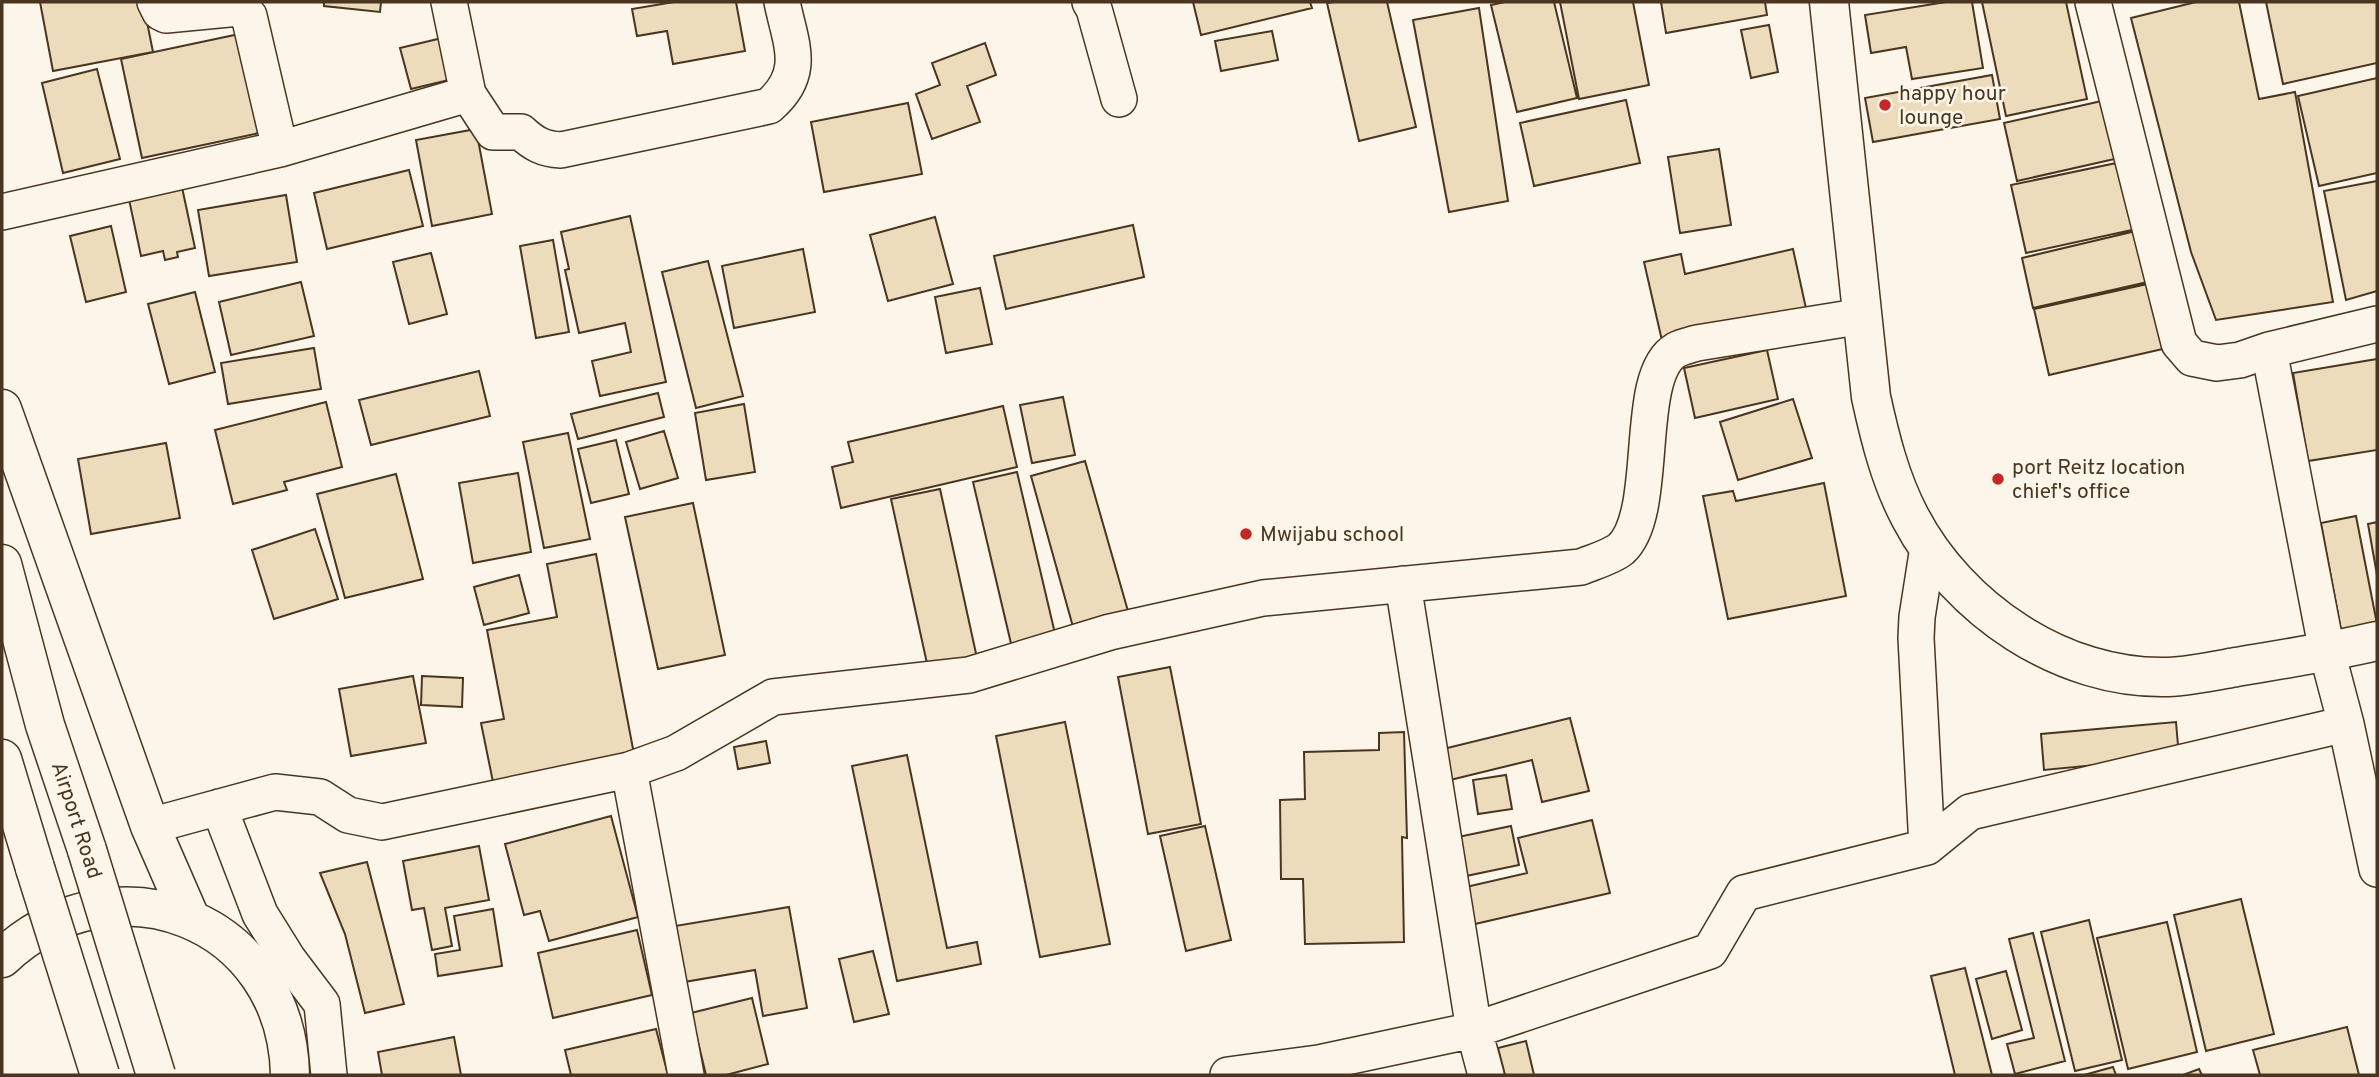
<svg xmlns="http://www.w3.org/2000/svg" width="2379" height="1077" font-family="Overpass,sans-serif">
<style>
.building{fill:#ecdcbc;stroke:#4a3520;stroke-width:2}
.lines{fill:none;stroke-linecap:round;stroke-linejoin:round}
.street-casing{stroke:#4a3520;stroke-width:38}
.secondary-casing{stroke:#4a3520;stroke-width:41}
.street{stroke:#fbf6e9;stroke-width:35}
.secondary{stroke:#fbf6e9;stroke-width:38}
.secondary-bridge-casing{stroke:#4a3520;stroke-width:41;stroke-linecap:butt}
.secondary-bridge{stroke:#fbf6e9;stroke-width:38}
.poi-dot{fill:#c62828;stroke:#fbf6e9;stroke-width:2.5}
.labels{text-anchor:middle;stroke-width:5;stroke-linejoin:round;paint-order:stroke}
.poi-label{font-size:21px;fill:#4a3520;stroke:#fbf6e9;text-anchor:start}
.street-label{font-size:21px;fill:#4a3520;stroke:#fbf6e9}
</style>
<rect width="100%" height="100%" fill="#fbf6e9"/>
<!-- building -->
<path class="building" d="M40,2H143L153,52L53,71Z
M324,2H381L380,12L324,6Z
M674,2H736L745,51L673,64L667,31L637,36L632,9Z
M1193,2H1310L1312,8L1201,35Z
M1334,2H1387L1416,127L1359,141L1327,3Z
M1505,2H1554L1577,98L1517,112L1491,5Z
M1560,2H1633L1649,85L1579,99Z
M1661,2H1765L1767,15L1666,33Z
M1946,2H1972L1983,68L1912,79L1906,47L1871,53L1865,15Z
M1982,2H2066L2087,99L2006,116Z
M2196,2H2239L2259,99L2295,92L2333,302L2216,320L2191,252L2131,18Z
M2266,2H2377V63L2283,84Z
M1479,8L1508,201L1449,212L1413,20Z
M1769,25L1778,72L1751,78L1741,30Z
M1272,31L1278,60L1221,71L1215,41Z
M244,33L264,132L142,158L121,59Z
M442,38L453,79L411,89L400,48Z
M985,43L996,75L967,86L980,122L932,139L916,94L940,85L932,63Z
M97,69L120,159L63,173L42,83Z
M1992,75L2000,119L1873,142L1865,98Z
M2377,78V173L2319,186L2298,96Z
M1626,100L1640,163L1534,186L1520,123Z
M2106,100L2119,158L2017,181L2004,123Z
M908,103L922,174L824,192L811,122Z
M476,129L492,214L432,226L416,140Z
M1719,149L1731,225L1680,233L1668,157Z
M2126,161L2141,228L2026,253L2011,185Z
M409,170L423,226L327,249L314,193Z
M180,178L195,248L177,252L178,257L165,260L163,251L141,256L127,190Z
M2377,181V291L2346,300L2324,191Z
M286,195L297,262L209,276L198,210Z
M630,216L666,382L600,396L592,361L631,352L625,323L579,333L565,270L569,269L561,232Z
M935,217L953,284L888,301L870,235Z
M1133,225L1144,277L1006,309L994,256Z
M111,226L126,292L86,302L70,236Z
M2140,230L2152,281L2033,308L2022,258Z
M553,240L569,332L536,338L520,246Z
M803,249L815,312L734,328L722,266Z
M1793,249L1807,313L1663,345L1644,262L1681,254L1685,274Z
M431,253L447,314L409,324L393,262Z
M708,261L743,396L696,408L662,272Z
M301,282L314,336L231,355L219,302Z
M2152,283L2167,348L2049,375L2034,309Z
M980,288L992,344L946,353L935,297Z
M195,292L215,372L169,384L148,304Z
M314,348L321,389L228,404L221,363Z
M1767,350L1778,399L1695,418L1684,368Z
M2377,359V450L2308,461L2293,373Z
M479,371L490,416L371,445L359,400Z
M658,393L664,417L578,439L571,414Z
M1063,397L1075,455L1032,463L1020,405Z
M1793,399L1812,458L1738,480L1720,422Z
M326,402L342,467L284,482L287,490L233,504L215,430Z
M744,404L755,472L706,480L695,413Z
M1003,406L1017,467L841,508L832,467L853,462L848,442Z
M664,431L678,478L640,489L626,442Z
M568,433L590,539L544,548L523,442Z
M616,440L629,494L591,503L578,449Z
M166,443L180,518L91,534L78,459Z
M1085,461L1130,618L1075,634L1031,476Z
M1017,472L1057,642L1013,652L973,482Z
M518,473L531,552L473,563L459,483Z
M396,474L423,579L345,598L317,494Z
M1824,483L1846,596L1728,619L1703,496L1733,491L1736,501Z
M940,489L977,658L928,668L891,499Z
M693,503L725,655L658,669L625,517Z
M2356,516L2377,624L2341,630L2321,523Z
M2377,522V575L2368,524Z
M315,529L338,599L274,619L252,550Z
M596,554L634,754L493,782L481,723L504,719L487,630L557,617L547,564Z
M519,575L529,613L484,625L474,587Z
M1170,667L1201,824L1148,834L1118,677Z
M413,676L426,743L351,756L339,689Z
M422,676L463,678L462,707L421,705Z
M1570,718L1589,791L1542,802L1532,760L1446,781L1439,750Z
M1065,722L1110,944L1040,957L996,736Z
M2176,722L2179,757L2044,770L2041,734Z
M1404,732L1407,838L1402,837L1404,942L1305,944L1303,879H1281L1280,800L1305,799L1304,752L1379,750V733Z
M766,741L770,763L738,769L734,747Z
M907,755L947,948L977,942L981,964L897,981L852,766Z
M1506,775L1512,809L1478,814L1473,780Z
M611,816L638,917L549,941L540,911L524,915L505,844Z
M1592,820L1610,893L1475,924L1466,887L1527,873L1518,838Z
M1205,826L1231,940L1186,951L1160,836Z
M1511,826L1519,865L1466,876L1458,837Z
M479,846L489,900L445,908L452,946L432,950L424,908L412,910L403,861Z
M367,862L404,1004L365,1013L345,934L320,873Z
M2241,899L2274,1034L2206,1051L2174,915Z
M789,907L807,1008L763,1016L755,970L684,982L675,926Z
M493,909L502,966L438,976L435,954L460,950L454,916Z
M2089,920L2122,1060L2075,1071L2041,932Z
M2167,922L2197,1052L2128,1069L2097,938Z
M637,930L652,995L553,1018L538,953Z
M2033,933L2065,1061L2015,1074L2007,1044L2034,1038L2009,939Z
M873,951L889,1014L854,1022L839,959Z
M1965,968L1992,1075H1955L1931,976Z
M2006,971L2022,1030L1992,1039L1976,979Z
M752,998L768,1064L726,1075H706L691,1013Z
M2347,1027L2359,1075H2260L2253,1050Z
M656,1029L668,1075H571L565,1050Z
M454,1037L461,1075H382L378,1052Z
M1526,1041L1534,1075H1505L1498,1048Z
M2113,1067L2116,1075H2084Z
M2199,1069L2202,1075H2183Z"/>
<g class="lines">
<defs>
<path id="street" d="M155,2L160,12L166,15L239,8L249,16L280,149
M449,2L468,94L493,132H521C534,144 543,149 561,150L769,106C807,73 791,45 782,2
M1090,2L1094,9L1119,99
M2093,2L2179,343L2192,358L2217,363L2240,360L2269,350L2377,324
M2,212L280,149L468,94
M2269,350L2327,652L2346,724L2377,869
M1403,584L1474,1030L1486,1075
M629,770L686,1075
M219,807L260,914L288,959L322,1004L329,1075
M150,826L275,792L320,797L348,815L382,822L629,770L676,753L773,697L969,675L1110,632L1263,598L1581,567C1593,562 1611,557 1621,549C1661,512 1632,376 1676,350C1682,347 1690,345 1697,343L1863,316
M1927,847L1916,638L1917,617L1928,547
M1228,1075L1318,1063L1474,1030L1710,951L1744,893L1927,847L1970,812L2346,724"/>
<path id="secondary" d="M1829,2L1871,397C1880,438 1890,479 1910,517C1958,609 2062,680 2168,677C2191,676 2214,671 2236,667C2284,659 2330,652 2377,641
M2,409L150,826L191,920
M2,564L45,725L87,850
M2,759L35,868
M2,958C114,852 287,919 290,1075"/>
</defs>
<!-- street casing -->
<use href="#street" class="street-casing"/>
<!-- secondary casing -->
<use href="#secondary" class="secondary-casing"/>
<!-- street -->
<use href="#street" class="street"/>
<!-- secondary -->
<use href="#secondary" class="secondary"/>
<defs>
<path id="secondary-bridge" d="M87,850L156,1075
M35,868L100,1075"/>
</defs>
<!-- secondary-bridge casing -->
<use href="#secondary-bridge" class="secondary-bridge-casing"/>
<!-- secondary-bridge -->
<use href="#secondary-bridge" class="secondary-bridge"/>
</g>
<!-- markers -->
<g class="poi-dot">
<circle cx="1885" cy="105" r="7"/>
<circle cx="1998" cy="479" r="7"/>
<circle cx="1246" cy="534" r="7"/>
</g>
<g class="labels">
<!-- poi labels -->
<g class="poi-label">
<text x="1899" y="100">happy hour<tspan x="1899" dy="24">lounge</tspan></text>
<text x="2012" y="474">port Reitz location<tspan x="2012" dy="24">chief's office</tspan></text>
<text x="1260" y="541">Mwijabu school</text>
</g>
<!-- street labels -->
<g class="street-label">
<text transform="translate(77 820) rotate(72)" y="7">Airport Road</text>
</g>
</g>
<!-- border -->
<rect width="2379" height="1077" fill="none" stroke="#4a3520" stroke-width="7"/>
</svg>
